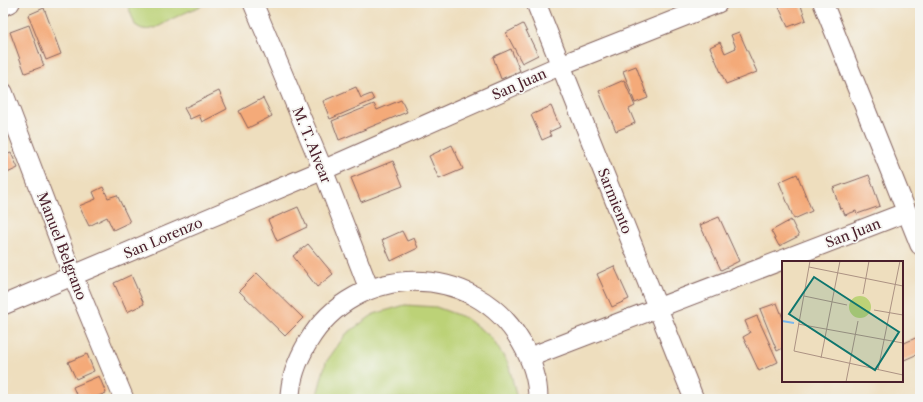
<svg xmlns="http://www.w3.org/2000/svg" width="923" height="402" font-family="'Libre Caslon Text',serif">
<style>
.green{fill:#bcd277;stroke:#837851}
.building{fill:#f4aa79}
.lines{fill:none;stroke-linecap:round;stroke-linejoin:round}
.minor-casing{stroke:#83625e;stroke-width:21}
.minor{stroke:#fff;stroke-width:19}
.labels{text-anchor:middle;stroke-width:3.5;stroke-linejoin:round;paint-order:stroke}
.street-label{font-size:14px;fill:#4a1f2b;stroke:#f6f6f2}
.inset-river{fill:none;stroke:#7ab7ec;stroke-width:2}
.inset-road{fill:none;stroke:#ac9283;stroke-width:1}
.view{fill:#0f766e;fill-opacity:0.15;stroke:#0f766e;stroke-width:2}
.inset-edge{fill:none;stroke:#4a1f2b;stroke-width:2}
</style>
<rect width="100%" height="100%" fill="#f6f6f2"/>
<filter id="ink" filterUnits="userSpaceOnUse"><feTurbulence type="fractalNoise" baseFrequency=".025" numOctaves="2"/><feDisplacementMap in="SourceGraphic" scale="8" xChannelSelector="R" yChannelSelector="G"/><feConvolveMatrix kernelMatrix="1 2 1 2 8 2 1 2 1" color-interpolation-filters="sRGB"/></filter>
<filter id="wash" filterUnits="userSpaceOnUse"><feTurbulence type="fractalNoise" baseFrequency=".012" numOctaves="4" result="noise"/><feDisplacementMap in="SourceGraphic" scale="16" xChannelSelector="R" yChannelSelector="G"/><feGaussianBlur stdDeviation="0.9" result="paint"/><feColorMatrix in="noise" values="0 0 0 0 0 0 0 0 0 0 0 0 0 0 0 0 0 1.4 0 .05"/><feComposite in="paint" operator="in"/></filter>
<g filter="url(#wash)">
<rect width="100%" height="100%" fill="#eedebe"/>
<!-- green -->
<path class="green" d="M127,3H208C197,8 186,12 176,17C166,21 155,32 143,29C141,29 137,26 135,25Z
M405,305L436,307L466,318L491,337L508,363L516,394V399H317V395L326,362L346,334L374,314Z"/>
<g id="blocks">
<!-- building -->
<path class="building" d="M777,3H800L806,20L788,27Z
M44,8L61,54L46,60L28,15Z
M523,24L538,55L522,63L506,33Z
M29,25L44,66L25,73L10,32Z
M739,32L757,72L726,84L710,47L720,42L725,53L736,48L731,35Z
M511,49L520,71L501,79L493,57Z
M636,66L648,98L635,103L623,71Z
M624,80L635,106L629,109L635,123L616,131L599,91Z
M356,87L361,98L371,94L374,100L330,119L323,101Z
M219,91L227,109L202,122L199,115L190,119L184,108Z
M263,98L272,116L248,128L239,111Z
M401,100L407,112L339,140L332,121L374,104L377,110Z
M551,106L560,127L549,132L551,136L542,140L531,115Z
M452,145L463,169L439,179L429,156Z
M11,153L18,168L3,175V156Z
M393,161L403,186L361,202L351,178Z
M797,174L812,211L794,219L779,182Z
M869,175L880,206L857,214L856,211L845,215L842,208L840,209L833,188Z
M103,187L108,198L117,195L130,222L113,230L107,217L89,226L79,206L96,199L93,192Z
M298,207L307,227L277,241L268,220Z
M719,217L739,261L721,270L700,225Z
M791,220L799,236L779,246L771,231Z
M402,231L407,241L414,238L418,248L391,261L382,240Z
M308,244L333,274L317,287L293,256Z
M614,266L629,299L612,307L597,274Z
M257,273L303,318L285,336L239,291Z
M131,275L144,304L127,312L114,283Z
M777,303L783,318V348L777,351L760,309Z
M757,316L778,362L759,371L743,337L750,333L745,321Z
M920,336V353L902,361V344Z
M87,354L94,371L76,379L68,362Z
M99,376L106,393L91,399H78L73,387Z"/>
</g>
</g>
<g filter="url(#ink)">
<use href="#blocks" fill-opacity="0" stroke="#83625e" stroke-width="1"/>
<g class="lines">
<defs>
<path id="minor" d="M253,3L323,170L369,289
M536,3L694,399
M823,3L920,245
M3,6L10,3
M3,92L73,276L124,399
M3,305L323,170L561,65L718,3
M530,357L907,212
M290,399C290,379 298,359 308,342C355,262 474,260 521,342C531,359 538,378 538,399"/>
</defs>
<!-- minor casing -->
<use href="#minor" class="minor-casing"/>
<!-- minor -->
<use href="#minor" class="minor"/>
</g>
</g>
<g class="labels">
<!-- street labels -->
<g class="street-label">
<text transform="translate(519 84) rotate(-24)" y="5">San Juan</text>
<text transform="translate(312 145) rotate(68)" y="5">M. T. Alvear</text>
<text transform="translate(615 201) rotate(68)" y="5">Sarmiento</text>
<text transform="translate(853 233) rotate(-21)" y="5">San Juan</text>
<text transform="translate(163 238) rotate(-23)" y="5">San Lorenzo</text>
<text transform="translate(62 246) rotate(69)" y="5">Manuel Belgrano</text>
</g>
</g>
<!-- overview -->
<g transform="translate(782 261)">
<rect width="121" height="121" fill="#eedebe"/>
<path d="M67 46a11 11 0 1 1 22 0a11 11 0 1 1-22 0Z" fill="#bcd277"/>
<path class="inset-river" d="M0,60L12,62"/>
<path class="inset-road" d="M28,0L12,90L121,114M27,6L121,25M81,33L87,0M22,35L65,44M92,49L121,54M16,63L121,82M39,97L58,0M96,109L118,0M64,121L76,60"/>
<path class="view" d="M32,16L117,71L93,109L7,53Z"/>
<rect width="121" height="121" class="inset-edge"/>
</g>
<!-- margin -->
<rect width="923" height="402" fill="none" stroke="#f6f6f2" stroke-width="16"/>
</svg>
